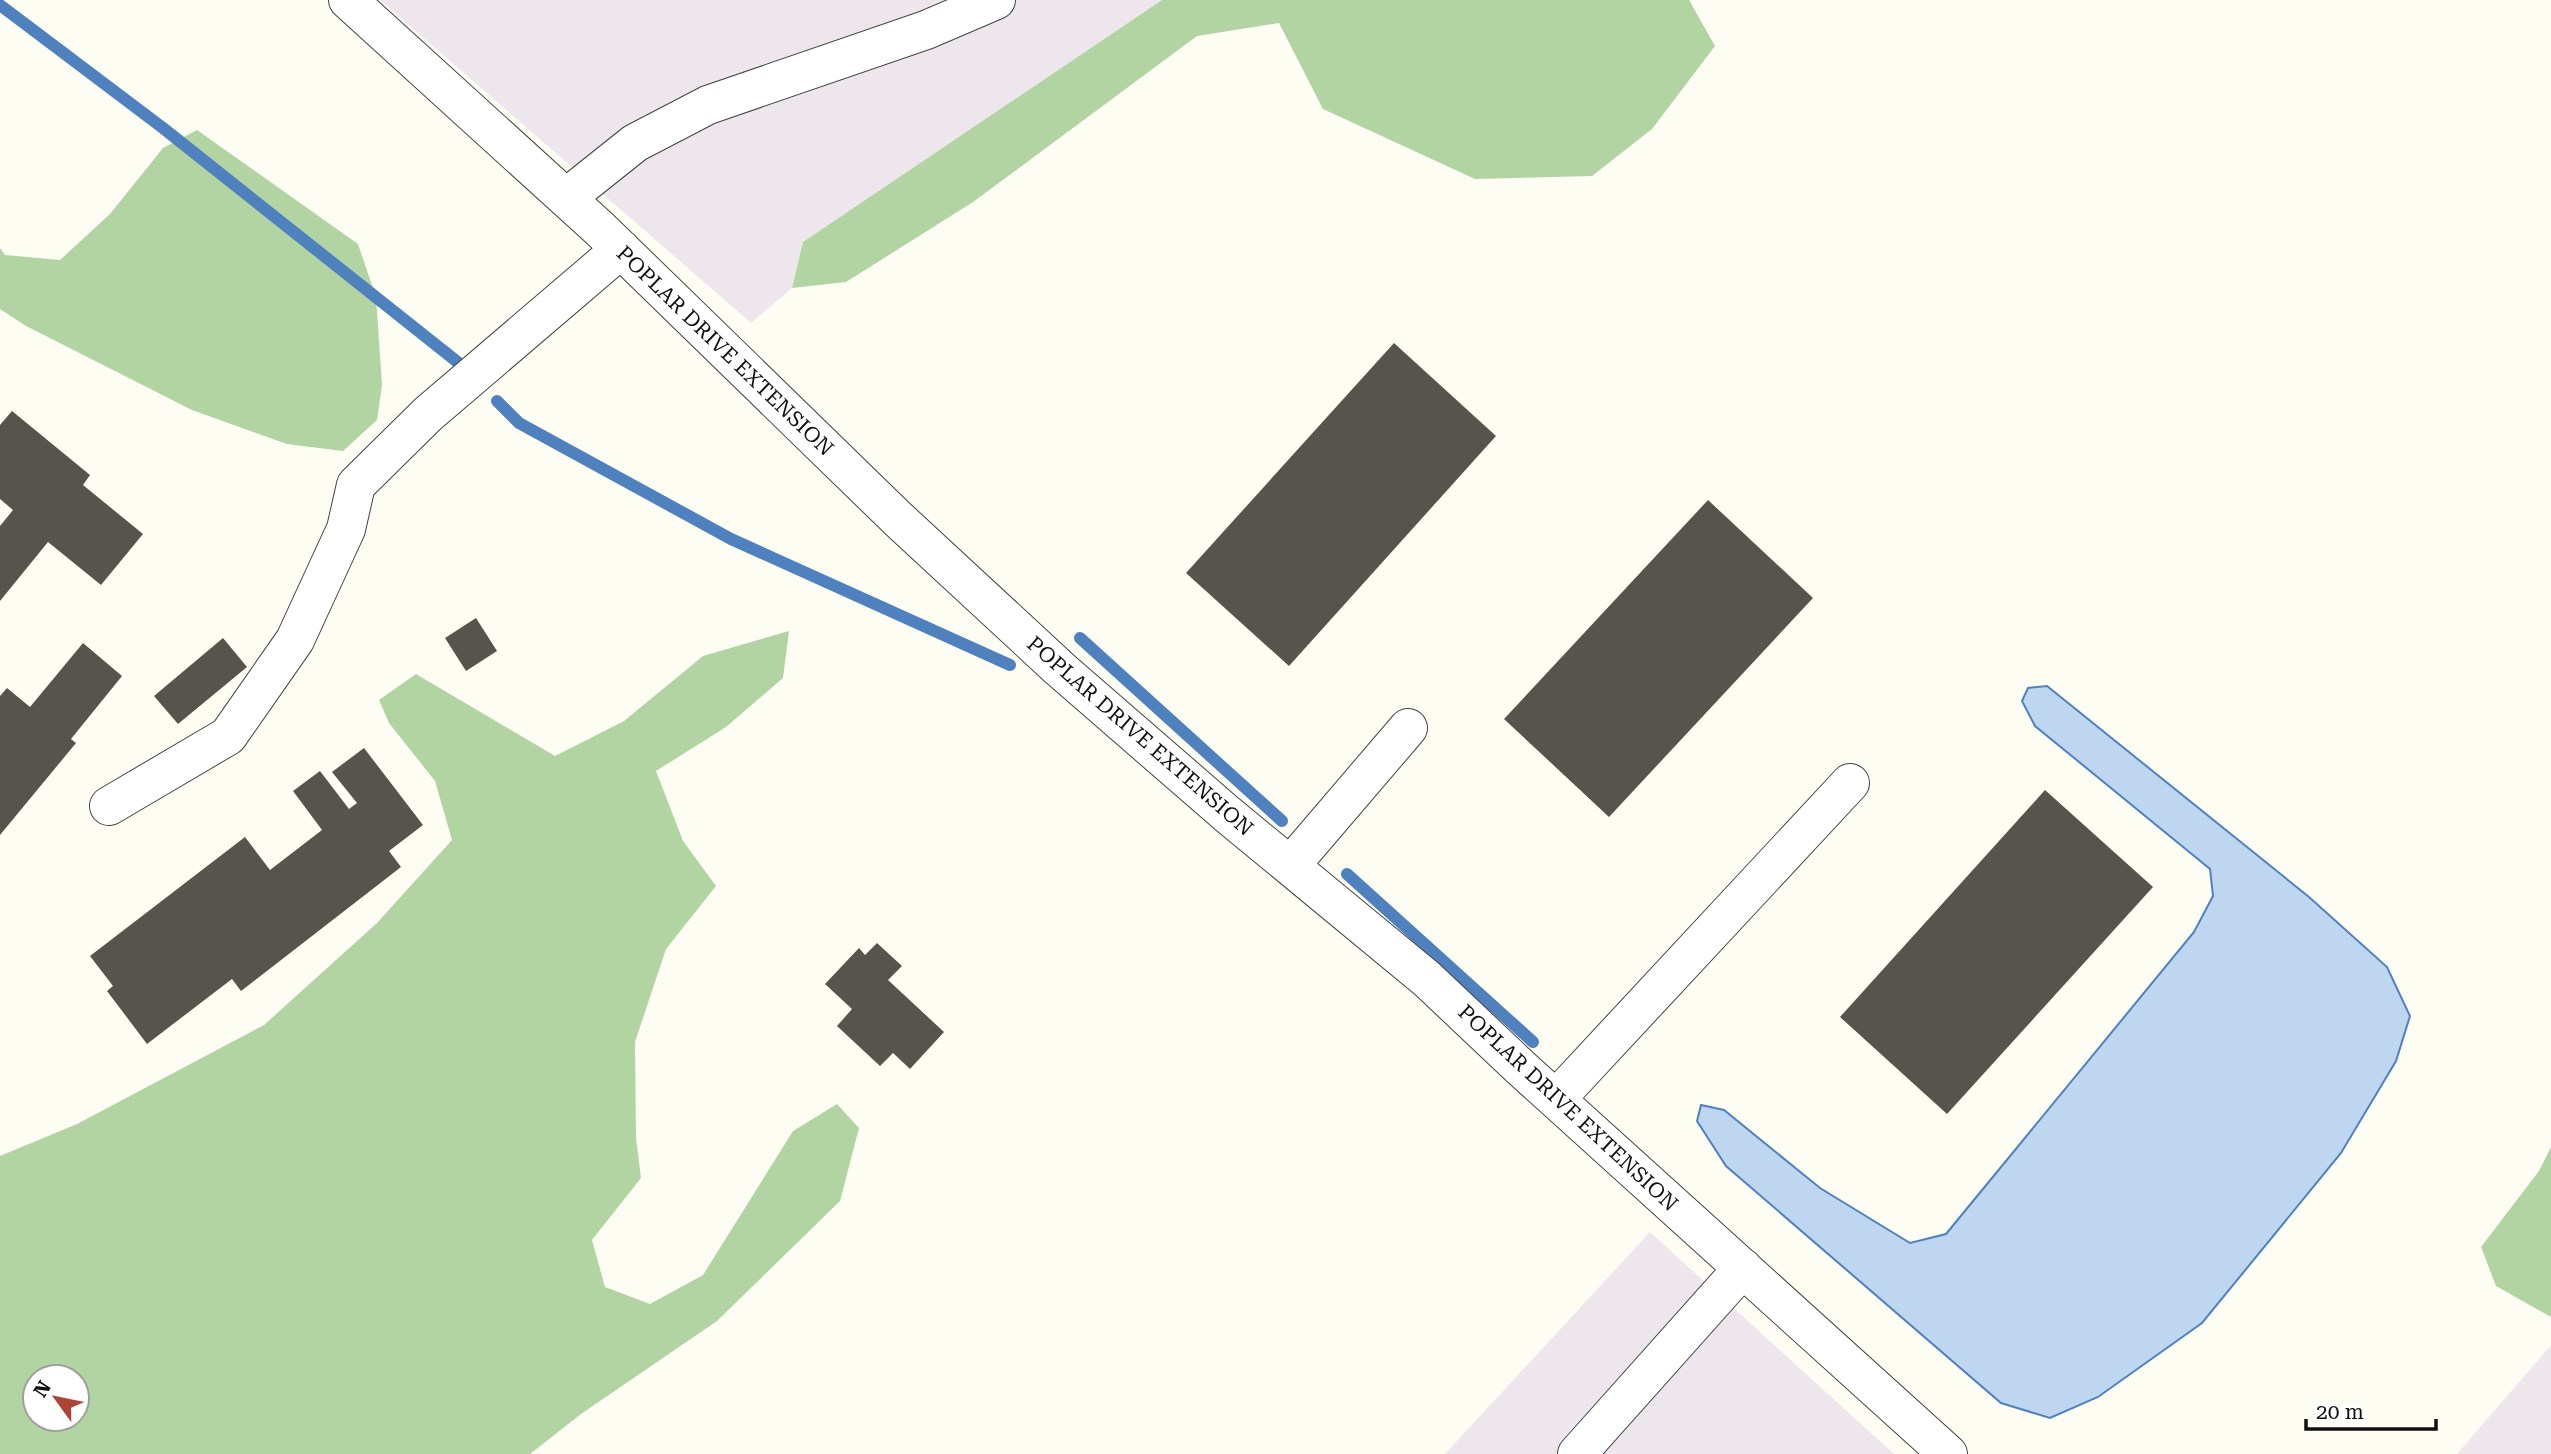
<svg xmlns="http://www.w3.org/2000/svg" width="2551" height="1454" font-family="'Roboto Serif',serif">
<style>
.industrial{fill:#ede6ed}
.forest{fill:#b1d4a2;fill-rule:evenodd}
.water{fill:#bed6f0;stroke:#4e81be;stroke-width:2}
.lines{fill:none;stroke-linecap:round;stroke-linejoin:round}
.stream{stroke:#4e81be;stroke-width:12}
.building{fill:#57534d}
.minor-casing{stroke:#434343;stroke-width:40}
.minor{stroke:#fff;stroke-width:38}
.labels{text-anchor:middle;stroke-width:7;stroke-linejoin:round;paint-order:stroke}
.street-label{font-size:21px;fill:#101010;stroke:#fff}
</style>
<rect width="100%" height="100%" fill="#fefdf4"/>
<!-- industrial -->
<path class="industrial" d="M380,0H1162L803,242L792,288L751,323Z
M1650,1232L1894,1454H1445Z
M2551,1345V1454H2457Z"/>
<!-- forest -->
<path class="forest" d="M1162,0H1689L1715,46L1652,129L1592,176L1475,179L1323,109L1279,23L1197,36L973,202L846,282L792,288L803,242Z
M197,130L358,244L376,297L382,385L377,420L343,451L287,444L192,410L26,326L0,309V248L5,255L60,260L110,214L163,148Z
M789,631L783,678L726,727L656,771L683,841L716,886L666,949L635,1042L636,1138L641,1178L592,1240L605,1287L650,1304L703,1275L793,1131L837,1104L859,1128L840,1201L717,1321L581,1414L530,1454H0V1156L77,1124L264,1025L377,923L452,840L435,781L389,723L379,700L416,674L555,756L624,721L703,656ZM35,1377H77V1419H35Z
M2551,1147V1317L2496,1286L2481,1247L2539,1171Z"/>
<!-- water -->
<path class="water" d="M2047,686L2309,897L2387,967L2410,1016L2396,1061L2341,1153L2202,1323L2098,1397L2050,1418L2001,1403L1726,1166L1697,1121L1701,1105L1724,1110L1820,1188L1910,1243L1946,1234L2194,932L2213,896L2210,869L2035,726L2022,701L2028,688Z"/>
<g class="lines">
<!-- stream -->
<path class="stream" d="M0,5L163,128L460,364
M497,401L519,423L731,539L1010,665
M1080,638L1282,821
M1347,874L1533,1042"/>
</g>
<!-- building -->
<path class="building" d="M1394,343L1496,436L1289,666L1186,573Z
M12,411L90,475L83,485L143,534L101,585L48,542L0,601V526L13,510L0,499V425Z
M1708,500L1813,598L1609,817L1504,719Z
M476,618L497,651L466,671L445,638Z
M223,638L247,667L178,724L154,696Z
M83,643L122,676L71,739L76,743L0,835V696L7,688L30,707Z
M364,748L423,825L389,851L401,867L241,991L232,979L147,1044L107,991L113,986L90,956L245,837L270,870L322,830L293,791L320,771L349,809L357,803L332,772Z
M2045,790L2153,887L1947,1114L1840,1017Z
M877,943L902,966L888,980L944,1032L910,1069L893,1053L880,1066L837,1026L852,1009L825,984L859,948L865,955Z"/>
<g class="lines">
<defs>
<path id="minor" d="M348,0L600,229L898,519L1060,669L1227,814L1427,979L1520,1067L1948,1454
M566,198L635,143L708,105L926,30L996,0
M109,806L228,736L295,640L346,529L356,485L428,414L621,249
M1290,866L1408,728
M1556,1099L1850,783
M1577,1454L1743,1268"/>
</defs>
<!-- minor casing -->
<use href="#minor" class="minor-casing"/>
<!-- minor -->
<use href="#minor" class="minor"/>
</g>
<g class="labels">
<!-- street labels -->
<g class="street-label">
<text transform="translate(725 351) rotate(44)" y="7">POPLAR DRIVE EXTENSION</text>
<text transform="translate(1140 736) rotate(41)" y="7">POPLAR DRIVE EXTENSION</text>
<text transform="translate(1568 1108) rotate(43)" y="7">POPLAR DRIVE EXTENSION</text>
</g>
</g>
<!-- north arrow -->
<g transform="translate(56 1398) rotate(303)"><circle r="33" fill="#ffffff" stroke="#9f9f9f" stroke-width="2"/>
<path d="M0-5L12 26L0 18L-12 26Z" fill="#b04337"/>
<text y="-10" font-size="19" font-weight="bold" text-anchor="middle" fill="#101010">N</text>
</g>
<!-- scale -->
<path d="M2306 1419v10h130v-10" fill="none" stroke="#101010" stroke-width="3.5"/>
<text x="2316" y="1419" font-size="21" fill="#101010" stroke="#ffffff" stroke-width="5" paint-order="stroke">20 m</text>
</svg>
